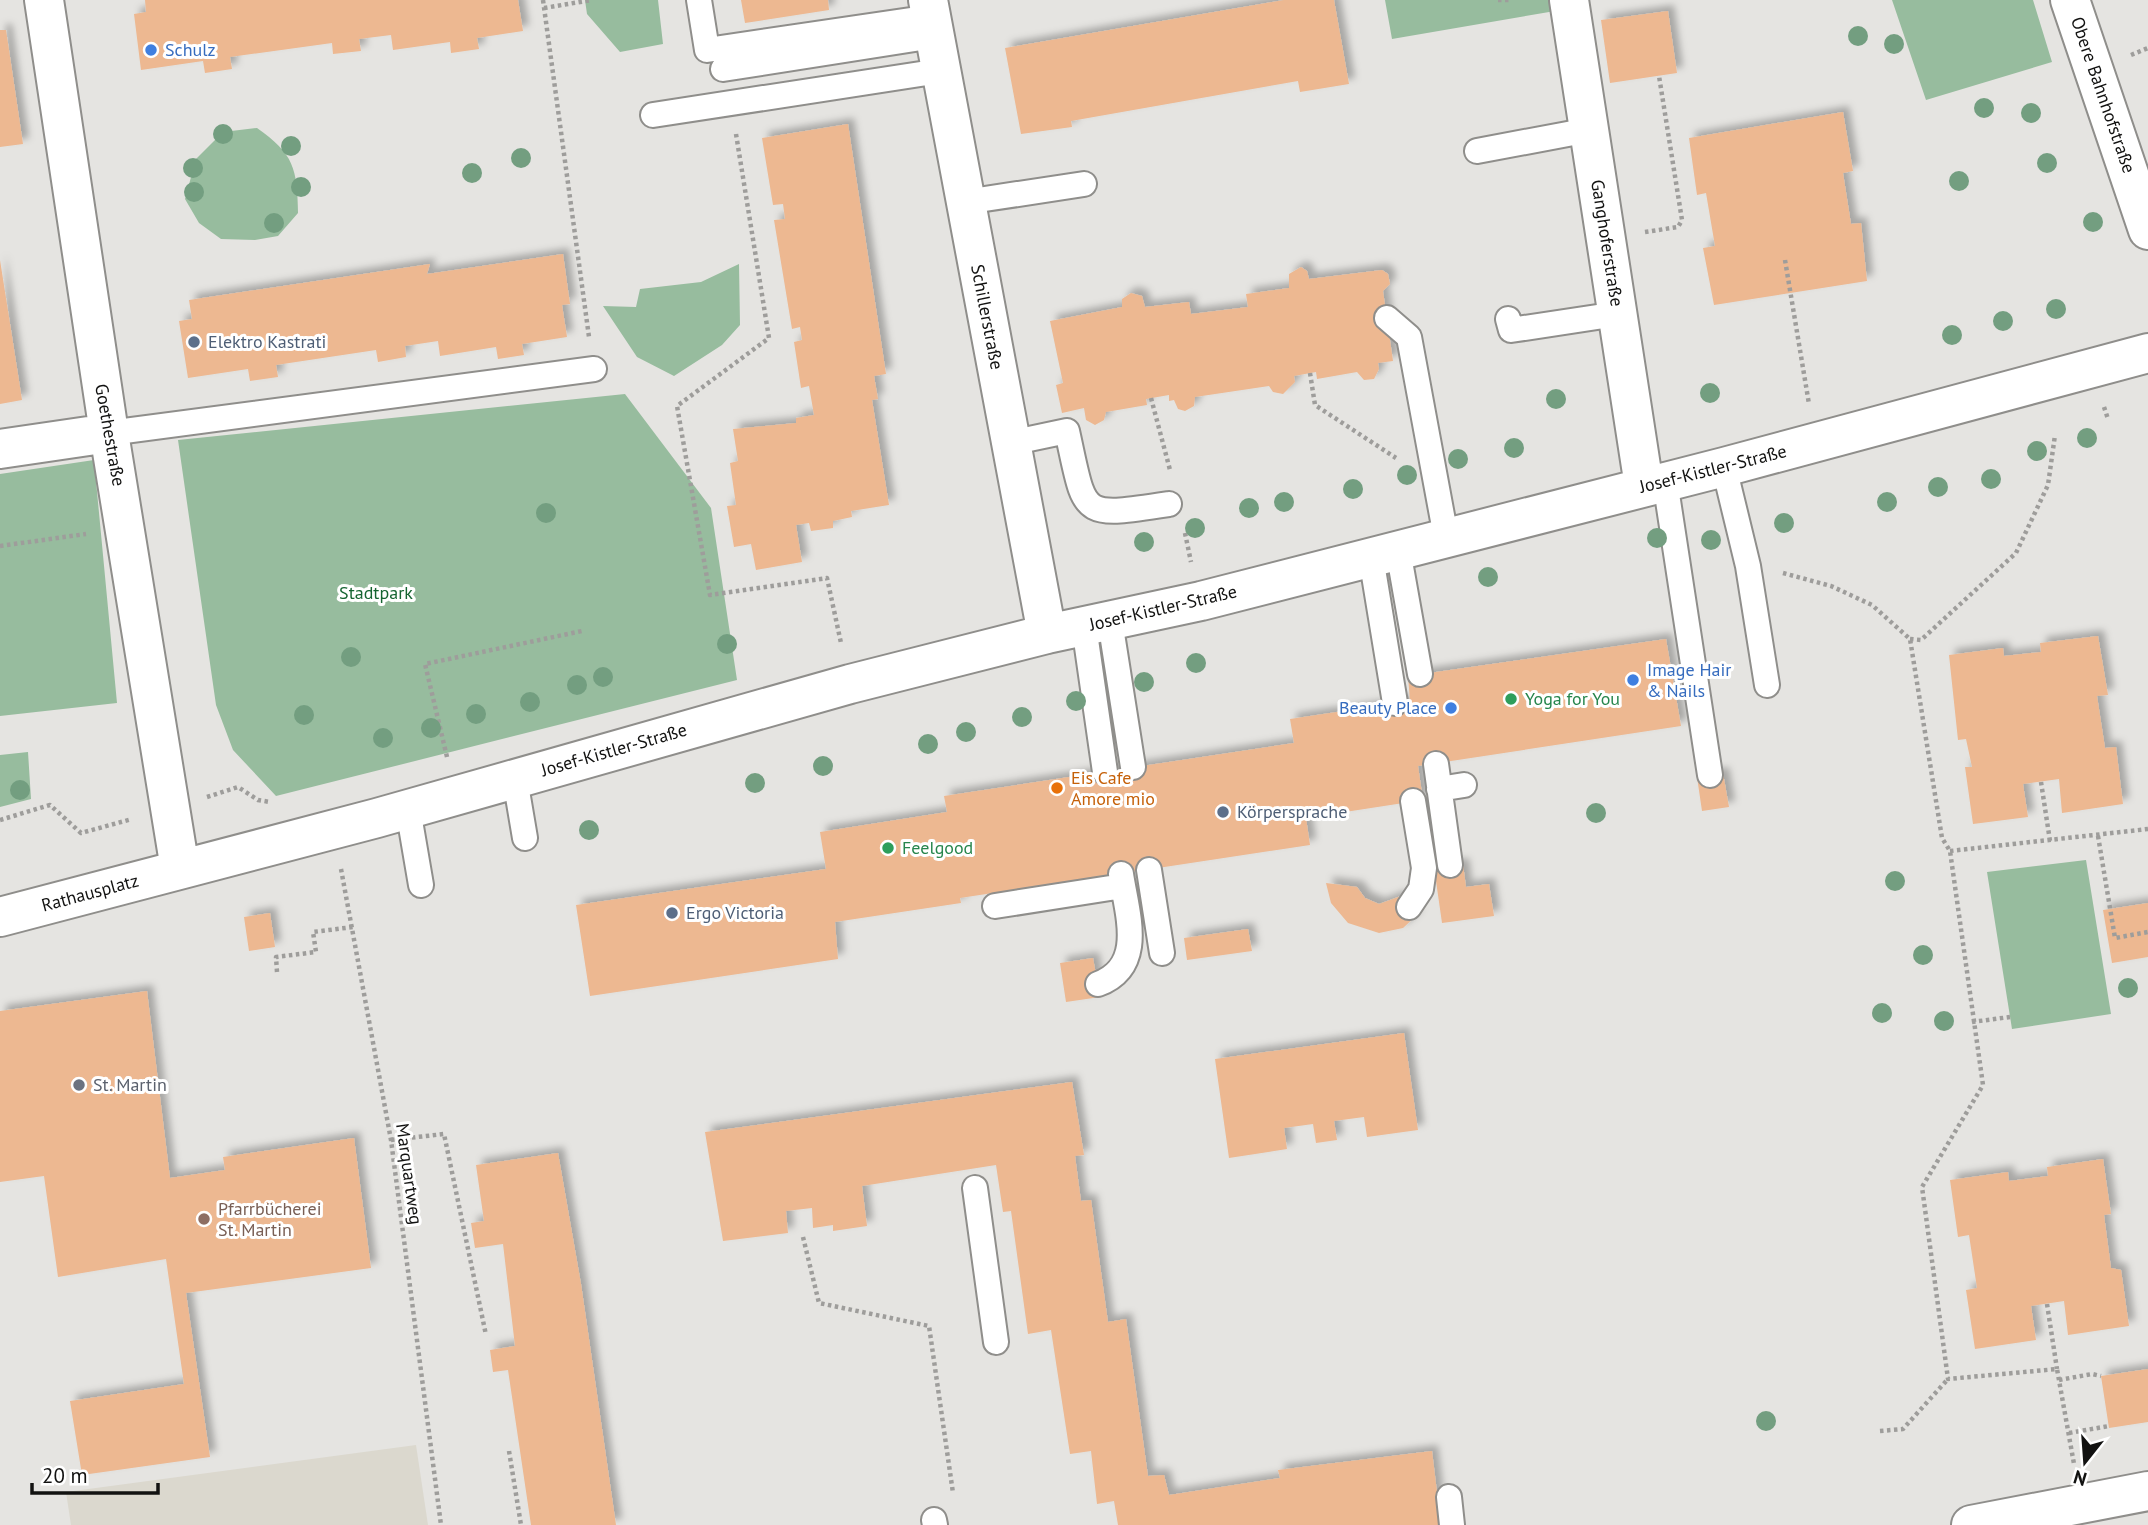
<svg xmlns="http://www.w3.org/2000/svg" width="2148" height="1525" font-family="'PT Sans',sans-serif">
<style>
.built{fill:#dbd8ce}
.green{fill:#97bc9e}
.building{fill:#edb891;filter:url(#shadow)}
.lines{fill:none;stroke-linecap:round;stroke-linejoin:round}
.lane-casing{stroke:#8f8e8b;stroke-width:28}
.street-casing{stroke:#8f8e8b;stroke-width:42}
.path{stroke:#9e9d9b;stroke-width:4.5;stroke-dasharray:3.5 3.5;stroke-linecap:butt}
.lane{stroke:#fff;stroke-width:24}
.street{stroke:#fff;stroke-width:38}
.tree{fill:#739e80}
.shop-dot{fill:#3f7fe0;stroke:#fff;stroke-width:2.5}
.service-dot{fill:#5c6f8a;stroke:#fff;stroke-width:2.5}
.leisure-dot{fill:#2e9e5b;stroke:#fff;stroke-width:2.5}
.food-dot{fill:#e8710a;stroke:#fff;stroke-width:2.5}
.worship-dot{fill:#6b7280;stroke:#fff;stroke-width:2.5}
.education-dot{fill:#8d6e63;stroke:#fff;stroke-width:2.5}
.labels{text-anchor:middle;stroke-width:6;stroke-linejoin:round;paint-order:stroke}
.shop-label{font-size:18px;fill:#366cbe;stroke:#fff;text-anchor:start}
.street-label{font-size:18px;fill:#121211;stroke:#fff}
.service-label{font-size:18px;fill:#4e5e75;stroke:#fff;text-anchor:start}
.park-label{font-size:18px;fill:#156431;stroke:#fff}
.leisure-label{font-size:18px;fill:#27864d;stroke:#fff;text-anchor:start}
.food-label{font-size:18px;fill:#c56008;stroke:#fff;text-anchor:start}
.worship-label{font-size:18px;fill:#5b616d;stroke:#fff;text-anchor:start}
.education-label{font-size:18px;fill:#785e54;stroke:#fff;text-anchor:start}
</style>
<defs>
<filter id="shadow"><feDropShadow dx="6" dy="-6" stdDeviation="3.5" flood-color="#0004"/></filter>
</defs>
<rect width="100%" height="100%" fill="#e5e4e1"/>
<!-- built -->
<path class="built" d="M416,1445L428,1525H71L66,1492Z"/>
<!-- green -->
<path class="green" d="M585,0H658L663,44L620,52L587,14Z
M1385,0H1553L1555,11L1392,39Z
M1892,0H2033L2052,62L1926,100Z
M257,128C294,154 297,168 298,213L278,236L255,240L221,239L199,223L185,199L196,159L223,132Z
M739,264L740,325L722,345L674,376L637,357L603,306L636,307L640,289L701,282Z
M625,394L711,508L737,680L276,796L233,750L216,705L178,440Z
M94,460L117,703L0,716V474Z
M28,752L31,799L0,807V755Z
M2086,860L2111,1014L2012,1029L1987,872Z"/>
<!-- building -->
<path class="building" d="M145,0H518L523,31L477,38L479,49L451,53L450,42L393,50L391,35L359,39L361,51L333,54L332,43L230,57L232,69L205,73L203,61L141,70L134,14L146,12Z
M741,0H828L829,10L745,23Z
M1284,0H1334L1349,84L1300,92L1298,81L1071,121L1072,127L1021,134L1005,48Z
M1668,11L1677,73L1610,83L1601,20Z
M0,30H6L23,144L0,147Z
M1843,112L1853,171L1843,173L1851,224L1861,223L1867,281L1714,305L1703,248L1715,246L1706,193L1697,195L1689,138Z
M848,124L886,374L874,376L878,399L872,400L889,505L851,511L852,517L833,521V528L811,531L809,523L796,525L802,562L756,570L751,544L734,547L727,506L736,505L730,463L738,461L733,429L796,423V418L814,415L809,386L801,388L794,342L802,340L800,327L792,329L774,220L785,219L783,204L773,205L762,138Z
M563,254L570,304L562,305L567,337L522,344L524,355L498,359L496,347L440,356L438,341L405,346L406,357L378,362L376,350L276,365L278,377L250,381L248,369L188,378L179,321L192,319L189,300L430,264L427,274Z
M0,260L22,400L0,404Z
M1301,267L1307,271L1309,279L1382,270L1388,274L1390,284L1383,291L1393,361L1378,363L1379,369L1374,379L1364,380L1357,372L1317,379L1316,372L1294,376L1295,382L1283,394L1273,392L1269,386L1195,397L1194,406L1185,411L1178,409L1174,400L1169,401V395L1146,399L1147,405L1106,412L1104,420L1095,425L1086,420L1084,408L1062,413L1056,385L1063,383L1050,321L1122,307V299L1131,293L1142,296L1145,307L1189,302L1191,314L1248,307L1246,294L1289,288V274Z
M2098,636L2108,695L2097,696L2105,748L2116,747L2123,804L2062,813L2059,779L2023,784L2028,817L1973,824L1965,767H1972L1966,739L1958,740L1949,655L2003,648L2004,656L2041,652L2040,643Z
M1666,639L1681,726L1418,766L1423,800L1306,818L1310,845L960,898L961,903L835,922L838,959L590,996L576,905L826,869L820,832L947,812L944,796L1294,743L1290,719L1410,701L1408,676Z
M1723,773L1729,807L1702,811L1697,777Z
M1463,864L1466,887L1489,884L1494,916L1442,923L1434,867Z
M1326,883L1357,887L1365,898L1379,904L1401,896L1416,916L1403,928L1379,933L1348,923L1331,903Z
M2148,903V957L2112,963L2103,910Z
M270,913L275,947L249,951L244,917Z
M1248,929L1252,951L1187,960L1184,938Z
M1093,958L1100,997L1066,1002L1060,963Z
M147,991L170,1178L225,1170L223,1157L354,1138L371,1268L186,1293L210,1457L82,1475L70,1401L184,1384L166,1259L58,1277L44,1176L0,1182V1011Z
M1404,1033L1418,1130L1367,1137L1364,1117L1334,1121L1337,1140L1316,1143L1313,1124L1284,1128L1287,1149L1229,1158L1215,1059Z
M1072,1082L1084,1155L1075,1156L1081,1201L1091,1200L1108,1322L1126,1319L1148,1476L1164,1475L1169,1495L1280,1478L1278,1470L1432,1451L1441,1525H1118L1114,1501L1097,1504L1091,1451L1070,1454L1051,1330L1028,1334L1011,1211L1003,1212L996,1165L862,1186L867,1226L833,1231V1225L813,1228L812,1208L786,1211L788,1233L723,1241L705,1132Z
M558,1153L581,1284L616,1525H531L508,1370L493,1372L490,1350L515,1346L503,1244L475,1248L471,1223L484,1221L476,1165Z
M2103,1159L2111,1214L2104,1215L2111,1268L2121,1270L2129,1326L2068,1335L2064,1301L2031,1306L2036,1340L1975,1349L1966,1290L1977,1288L1969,1235L1958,1237L1950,1180L2008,1172L2009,1181L2048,1176L2047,1167Z
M2148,1369V1422L2109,1428L2101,1376Z"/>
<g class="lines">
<defs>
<path id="lane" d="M699,0L707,50L931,17
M723,69L934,36
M653,115L940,71
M1477,151L1589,130
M965,202L1084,184
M1387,318L1409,337L1446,537
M1508,319L1511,330L1617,314
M109,433L594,369
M1010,443L1067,431C1086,517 1078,518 1169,504
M1724,467L1748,566L1767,685
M1665,481L1710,775
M1398,550L1420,674
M1371,557L1395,703
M1110,621L1133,767
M1084,626L1105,772
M1436,764L1450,865
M515,779L525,838
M1439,789L1464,785
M408,809L421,885
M1149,870L1162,953
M995,906L1123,886
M1409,907L1421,889L1424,868L1413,801
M1098,984C1146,966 1127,914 1121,874
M975,1188L996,1342
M1449,1497L1452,1525
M934,1520L935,1525"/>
<path id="street" d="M44,0L109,433L180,869
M928,0L1047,634
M1569,0L1644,486
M2070,0L2148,230
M0,449L109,433
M0,917L377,818L850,684L1047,634L1201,601L1724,467L2148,353
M1971,1525L2148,1491"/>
</defs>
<!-- lane casing -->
<use href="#lane" class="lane-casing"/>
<!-- street casing -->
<use href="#street" class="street-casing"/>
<!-- path -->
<path class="path" d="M543,0L589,337
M1498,0H1510
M544,8L592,0
M2131,55L2148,48
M736,134L769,338L677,406L710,595L827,578L841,643
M1645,232L1678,227L1682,220L1659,76
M1785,260L1809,404
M1310,373L1315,405L1396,458
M1151,398L1170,470
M2104,407L2108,419
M1185,533L1191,562
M0,546L86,534
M1783,573L1831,586L1872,605L1910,639L1942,838L1950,851L1983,1085L1922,1187L1948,1379L2057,1369L2074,1464
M1910,639L1921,640L2016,553L2048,485L2055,435
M447,757L425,664L582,631
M2041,782L2050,841
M207,797L238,787L258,800L270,802
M0,820L50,805L81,833L132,819
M2098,836L2115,938L2148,932
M1950,851L2148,829
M341,869L391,1140L441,1525
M277,972L276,957L316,952L313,932L353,927
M1972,1022L2010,1017
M391,1140L444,1134L486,1335
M803,1237L819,1303L929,1326L953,1493
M2047,1304L2057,1369
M2059,1380L2092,1374L2101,1376
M1880,1431L1903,1429L1948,1379
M2069,1433L2109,1426
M509,1451L521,1525"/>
<!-- lane -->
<use href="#lane" class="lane"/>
<!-- street -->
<use href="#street" class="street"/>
</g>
<!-- trees -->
<g class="tree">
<circle cx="1858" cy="36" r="10"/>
<circle cx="1894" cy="44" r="10"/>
<circle cx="1984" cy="108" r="10"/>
<circle cx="2031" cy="113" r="10"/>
<circle cx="223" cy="134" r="10"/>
<circle cx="291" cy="146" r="10"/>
<circle cx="521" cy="158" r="10"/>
<circle cx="2047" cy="163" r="10"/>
<circle cx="193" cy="168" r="10"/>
<circle cx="472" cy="173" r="10"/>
<circle cx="1959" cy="181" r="10"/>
<circle cx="301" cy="187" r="10"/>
<circle cx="194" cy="192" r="10"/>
<circle cx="2093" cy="222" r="10"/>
<circle cx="274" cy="223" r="10"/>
<circle cx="2056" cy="309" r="10"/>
<circle cx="2003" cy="321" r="10"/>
<circle cx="1952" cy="335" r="10"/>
<circle cx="1710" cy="393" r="10"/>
<circle cx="1556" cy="399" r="10"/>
<circle cx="2087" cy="438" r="10"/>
<circle cx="1514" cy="448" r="10"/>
<circle cx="2037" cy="451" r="10"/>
<circle cx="1458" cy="459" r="10"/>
<circle cx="1407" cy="475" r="10"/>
<circle cx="1991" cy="479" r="10"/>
<circle cx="1938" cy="487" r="10"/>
<circle cx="1353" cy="489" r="10"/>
<circle cx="1284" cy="502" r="10"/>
<circle cx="1887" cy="502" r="10"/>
<circle cx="1249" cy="508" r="10"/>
<circle cx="546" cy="513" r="10"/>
<circle cx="1784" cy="523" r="10"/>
<circle cx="1195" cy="528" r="10"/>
<circle cx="1657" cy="538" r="10"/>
<circle cx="1711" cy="540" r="10"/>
<circle cx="1144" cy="542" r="10"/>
<circle cx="1488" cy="577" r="10"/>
<circle cx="727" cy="644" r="10"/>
<circle cx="351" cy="657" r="10"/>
<circle cx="1196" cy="663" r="10"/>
<circle cx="603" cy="677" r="10"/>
<circle cx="1144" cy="682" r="10"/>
<circle cx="577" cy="685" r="10"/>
<circle cx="1076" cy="701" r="10"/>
<circle cx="530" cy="702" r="10"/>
<circle cx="476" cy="714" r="10"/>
<circle cx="304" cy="715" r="10"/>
<circle cx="1022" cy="717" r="10"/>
<circle cx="431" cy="728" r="10"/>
<circle cx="966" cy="732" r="10"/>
<circle cx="383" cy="738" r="10"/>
<circle cx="928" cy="744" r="10"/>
<circle cx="823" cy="766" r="10"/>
<circle cx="755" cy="783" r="10"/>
<circle cx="20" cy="790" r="10"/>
<circle cx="1596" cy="813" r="10"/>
<circle cx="589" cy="830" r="10"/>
<circle cx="1895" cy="881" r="10"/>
<circle cx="1923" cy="955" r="10"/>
<circle cx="2128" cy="988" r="10"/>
<circle cx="1882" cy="1013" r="10"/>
<circle cx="1944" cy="1021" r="10"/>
<circle cx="1766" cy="1421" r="10"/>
</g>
<!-- markers -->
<g class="shop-dot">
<circle cx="151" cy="50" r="7"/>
<circle cx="1633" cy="680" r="7"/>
<circle cx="1451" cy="708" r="7"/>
</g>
<g class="service-dot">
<circle cx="194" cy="342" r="7"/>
<circle cx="1223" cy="812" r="7"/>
<circle cx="672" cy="913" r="7"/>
</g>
<g class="leisure-dot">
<circle cx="1511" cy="699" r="7"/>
<circle cx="888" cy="848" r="7"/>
</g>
<circle class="food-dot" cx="1057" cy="788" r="7"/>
<circle class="worship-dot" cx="79" cy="1085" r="7"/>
<circle class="education-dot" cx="204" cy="1219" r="7"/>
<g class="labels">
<!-- shop labels -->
<g class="shop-label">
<text x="165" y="56">Schulz</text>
<text x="1647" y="676">Image Hair<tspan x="1647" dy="21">&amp; Nails</tspan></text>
<text x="1437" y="714" text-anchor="end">Beauty Place</text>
</g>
<!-- street labels -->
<g class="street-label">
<text transform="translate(2103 95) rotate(71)" y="6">Obere Bahnhofstraße</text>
<text transform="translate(1607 243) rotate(81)" y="6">Ganghoferstraße</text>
<text transform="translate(987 317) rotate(79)" y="6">Schillerstraße</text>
<text transform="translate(110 435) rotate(80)" y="6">Goethestraße</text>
<text transform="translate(1713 469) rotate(-14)" y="6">Josef-Kistler-Straße</text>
<text transform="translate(1163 608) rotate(-13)" y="6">Josef-Kistler-Straße</text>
<text transform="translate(614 750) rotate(-16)" y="6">Josef-Kistler-Straße</text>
<text transform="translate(90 893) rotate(-15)" y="6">Rathausplatz</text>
<text transform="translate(409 1174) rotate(82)" y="6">Marquartweg</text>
</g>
<!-- service labels -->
<g class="service-label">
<text x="208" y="348">Elektro Kastrati</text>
<text x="1237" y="818">Körpersprache</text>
<text x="686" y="919">Ergo Victoria</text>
</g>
<!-- park labels -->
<g class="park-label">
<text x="376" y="599">Stadtpark</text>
</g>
<!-- leisure labels -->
<g class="leisure-label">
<text x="1525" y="705">Yoga for You</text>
<text x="902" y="854">Feelgood</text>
</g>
<!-- food labels -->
<g class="food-label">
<text x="1071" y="784">Eis Cafe<tspan x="1071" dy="21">Amore mio</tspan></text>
</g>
<!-- worship labels -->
<g class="worship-label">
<text x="93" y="1091">St. Martin</text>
</g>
<!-- education labels -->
<g class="education-label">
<text x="218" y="1215">Pfarrbücherei<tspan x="218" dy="21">St. Martin</tspan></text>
</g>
</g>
<!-- north arrow -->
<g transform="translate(2085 1462) rotate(197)" stroke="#ffffff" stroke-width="5" paint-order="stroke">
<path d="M0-5L12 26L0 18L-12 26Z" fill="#121211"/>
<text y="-10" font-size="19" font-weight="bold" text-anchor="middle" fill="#121211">N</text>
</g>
<!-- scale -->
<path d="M32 1483v10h126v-10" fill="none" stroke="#121211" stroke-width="3.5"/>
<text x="42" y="1483" font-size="21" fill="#121211" stroke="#ffffff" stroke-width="5" paint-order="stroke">20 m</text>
</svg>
